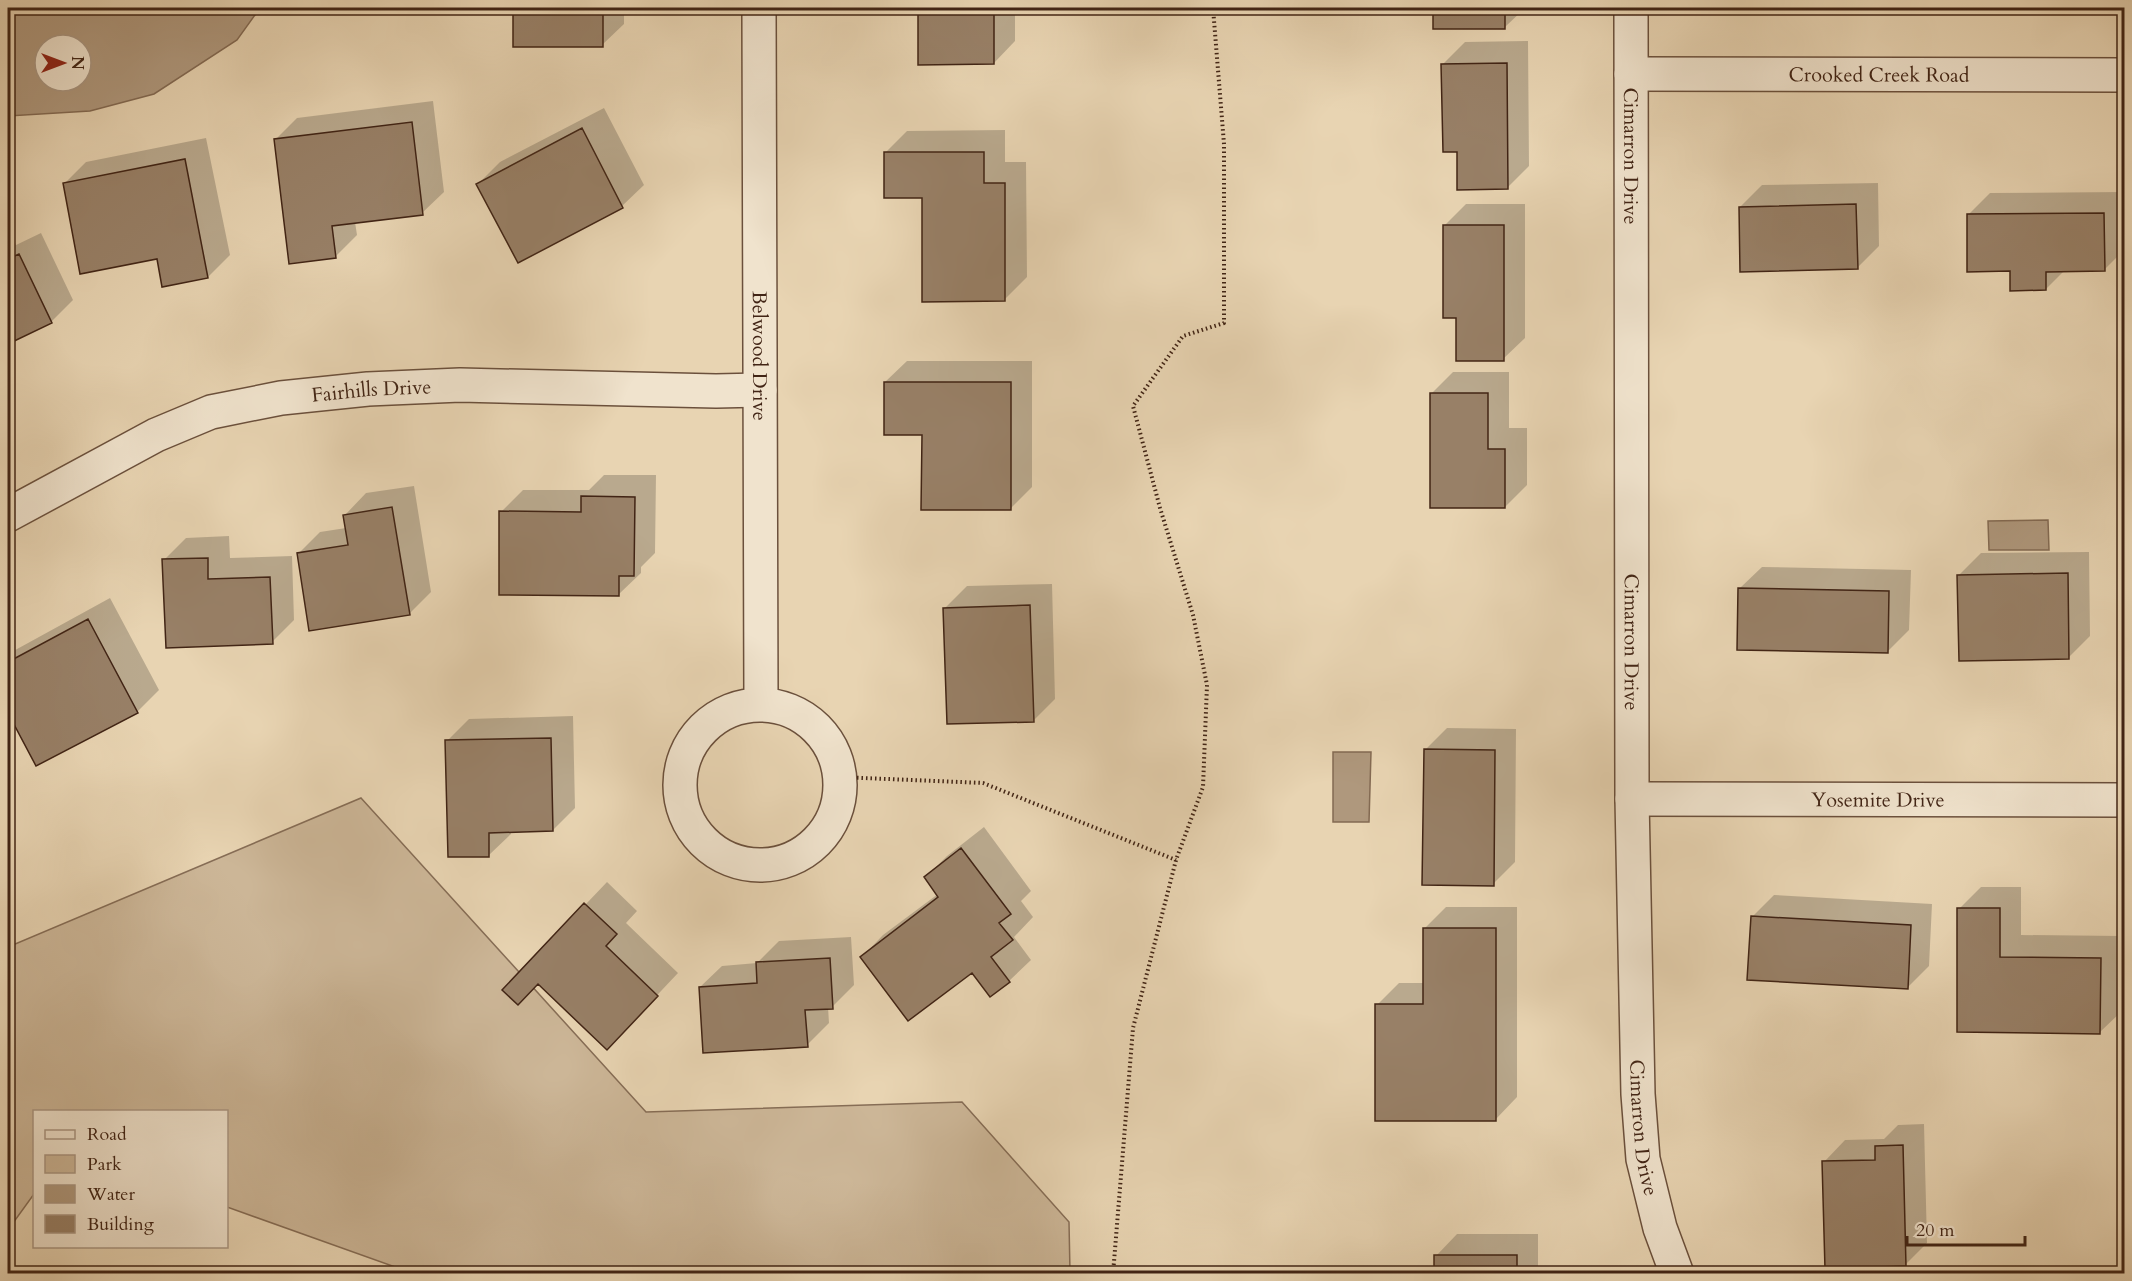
<svg xmlns="http://www.w3.org/2000/svg" width="2132" height="1281" font-family="Cardo,serif">
<style>
.green{fill:#ccb697;stroke:#866d56;stroke-width:1.5}
.water{fill:#af987d;stroke:#836a53;stroke-width:1.5;fill-rule:evenodd}
.shadow{fill:#0003}
.building{fill:#988067;stroke:#412415;stroke-width:1.5}
.lines{fill:none;stroke-linecap:round;stroke-linejoin:round}
.minor-casing{stroke:#6b503c;stroke-width:36}
.path{stroke:#412415;stroke-width:4;stroke-dasharray:1.5 3;stroke-linecap:butt}
.minor{stroke:#f0e3cd;stroke-width:33}
.labels{text-anchor:middle;stroke-width:4.5;stroke-linejoin:round;paint-order:stroke}
.street-label{font-size:20px;fill:#412415;stroke:#f0e3cd}
</style>
<rect width="100%" height="100%" fill="#e8d4b2"/>
<filter id="stains"><feTurbulence type="fractalNoise" baseFrequency=".00333" numOctaves="4"/><feColorMatrix values="0 0 0 0 .2 0 0 0 0 .09 0 0 0 0 .02 0 0 0 .5 -.17"/></filter>
<radialGradient id="worn" r=".72"><stop offset=".6" stop-color="#630" stop-opacity="0"/><stop offset="1" stop-color="#630" stop-opacity=".3"/></radialGradient>
<!-- green -->
<path class="green" d="M361,798L646,1112L962,1102L1069,1222L1070,1273H412L227,1207L226,1112H34V1194L8,1230V947Z"/>
<!-- water -->
<path class="water" d="M8,8H260L237,40L154,94L90,111L8,116ZM45,45H81V81H45Z
M2048,520L2049,550H1989L1988,521Z
M1333,752H1371L1369,822H1333Z"/>
<!-- shadow -->
<path class="shadow" d="M515,8H624V24L602,45H515Z
M919,8H1015V41L994,63H920Z
M1435,8H1525L1505,27H1435Z
M1528,41L1529,166L1507,188L1458,151L1443,64L1465,42Z
M433,101L444,192L422,213L355,222L357,235L335,257L275,140L297,118Z
M604,108L644,185L622,206L478,184L500,162Z
M1005,130V162H1026L1027,277L1005,299L923,196L885,153L907,131Z
M206,138L230,255L208,277L158,257L64,184L86,162Z
M1878,183L1879,246L1857,268L1740,207L1762,185Z
M2124,192V250L2104,270L2064,271L2046,289L1968,215L1990,193Z
M1466,204H1525V338L1503,359L1457,316L1444,226Z
M8,228L16,245L41,233L73,300L51,322L8,343Z
M907,361H1032V487L1010,509L923,434L885,382Z
M1453,372H1509V428H1527V485L1505,507L1431,394Z
M604,475H656L655,553L641,567V573L619,594L501,512L523,490H589Z
M414,486L431,592L409,614L298,554L320,532L346,528L345,515L366,493Z
M229,536L230,558L292,556L294,620L272,642L164,560L186,538Z
M2089,552L2090,636L2068,658L1959,575L1981,553Z
M1762,567L1911,570L1909,630L1887,652L1740,588Z
M1052,584L1055,699L1033,721L945,608L967,586Z
M110,598L159,690L137,712L36,764L8,709V654Z
M573,716L575,808L553,830L511,831V834L489,855L447,741L469,719Z
M1447,728L1516,729L1515,862L1493,884L1425,750Z
M984,827L1031,891L1021,901L1033,917L1014,937L1031,960L1009,981L972,971L862,957L883,935L938,894L926,877L947,856Z
M607,882L637,911L626,923L678,973L628,1026L539,983L504,990Z
M1981,887H2021V935L2122,936V1011L2100,1032L1958,1031L1959,909Z
M1774,895L1932,904L1929,966L1907,988L1752,917Z
M1446,907H1517V1097L1496,1119L1377,1005L1399,983H1424V929Z
M851,937L854,985L832,1007H828L829,1023L807,1045L700,987L722,966L757,963L779,941Z
M1924,1124L1927,1243L1905,1265L1824,1162L1845,1140L1884,1139L1898,1125Z
M1457,1234H1538V1274H1436V1256Z"/>
<!-- building -->
<path class="building" d="M513,8H603V47H513Z
M918,8H994V64L918,65Z
M1433,8H1505V29H1433Z
M1507,63L1508,189L1457,190V152H1443L1441,64Z
M412,122L423,215L332,226L336,258L289,264L274,139Z
M582,128L623,208L518,263L476,184Z
M884,152H984V183H1005V301L922,302V198H884Z
M185,159L208,278L162,287L157,259L80,274L63,183Z
M1856,204L1858,269L1740,272L1739,207Z
M2104,213L2105,271L2046,272V290L2010,291V271L1967,272V214Z
M1443,225H1504V361H1456V318H1443Z
M19,254L52,323L8,344V259Z
M884,382H1011V510H921L922,435H884Z
M1430,393H1488V449H1505V508H1430Z
M581,496L635,497L634,576H619V596L499,595V511L581,512Z
M392,507L410,615L309,631L297,553L348,545L343,515Z
M208,558V579L270,577L273,644L166,648L162,559Z
M2068,573L2069,659L1959,661L1957,575Z
M1738,588L1889,591L1888,653L1737,650Z
M1030,605L1034,722L947,724L943,608Z
M88,619L138,713L36,766L8,713V662Z
M551,738L553,831L489,833V857H448L445,740Z
M1424,749L1495,750L1494,886L1422,885Z
M961,848L1011,914L999,923L1013,940L991,957L1010,982L990,997L972,973L908,1021L860,957L938,897L924,877Z
M584,903L617,934L606,946L658,996L607,1050L538,984L518,1005L502,990Z
M1957,908H2000V957L2101,958L2100,1034L1957,1032Z
M1751,916L1911,925L1908,989L1747,980Z
M1423,928H1496V1121H1375V1004H1423Z
M830,958L833,1009L805,1010L808,1047L703,1053L699,987L757,983L756,962Z
M1903,1145L1906,1266L1825,1269L1822,1161L1875,1160V1146Z
M1434,1255H1517V1274H1434Z"/>
<g class="lines">
<defs>
<g id="minor">
<path id="s1" d="M759,8L761,704"/>
<path id="s2" d="M1631,8L1632,799L1638,1094L1643,1159L1660,1228L1677,1274"/>
<path id="s3" d="M1631,74L2124,75"/>
<path id="s4" d="M8,515L156,435L211,412L281,398L368,389L460,385L716,391L760,390"/>
<circle cx="760" cy="785" r="80"/>
<path id="s5" d="M1632,799L2124,800"/>
</g>
</defs>
<!-- minor casing -->
<use href="#minor" class="minor-casing"/>
<!-- path -->
<path class="path" d="M839,777L983,783L1176,860
M1113,1274L1133,1028L1176,860L1203,787L1207,685L1193,615L1160,508L1133,406L1183,336L1224,323V144L1213,8"/>
<!-- minor -->
<use href="#minor" class="minor"/>
</g>
<g class="labels">
<!-- street labels -->
<g class="street-label">
<text dy="7" stroke="none"><textPath href="#s3" startOffset="248">Crooked Creek Road</textPath></text>
<text dy="7" stroke="none"><textPath href="#s2" startOffset="148">Cimarron Drive</textPath></text>
<text dy="7" stroke="none"><textPath href="#s1" startOffset="348">Belwood Drive</textPath></text>
<text dy="7" stroke="none"><textPath href="#s4" startOffset="390">Fairhills Drive</textPath></text>
<text dy="7" stroke="none"><textPath href="#s2" startOffset="634">Cimarron Drive</textPath></text>
<text dy="7" stroke="none"><textPath href="#s5" startOffset="246">Yosemite Drive</textPath></text>
<text dy="7" stroke="none"><textPath href="#s2" startOffset="1120">Cimarron Drive</textPath></text>
</g>
</g>
<!-- margin -->
<rect width="2132" height="1281" fill="none" stroke="#e8d4b2" stroke-width="30"/>
<rect x="9" y="9" width="2114" height="1263" fill="none" stroke="#412415" stroke-width="3"/>
<rect x="15" y="15" width="2102" height="1251" fill="none" stroke="#412415" stroke-width="1.5"/>
<!-- legend -->
<rect x="33" y="1110" width="195" height="138" fill="#f0e3cd" stroke="#aa9783" stroke-width="1.5"/>
<rect x="45" y="1130" width="30" height="9" fill="#f0e3cd" stroke="#aa9783" stroke-width="1.5"/>
<text x="87" y="1140" font-size="18" fill="#412415">Road</text>
<rect x="45" y="1155" width="30" height="18" fill="#ccb697" stroke="#aa9783" stroke-width="1.5"/>
<text x="87" y="1170" font-size="18" fill="#412415">Park</text>
<rect x="45" y="1185" width="30" height="18" fill="#af987d" stroke="#aa9783" stroke-width="1.5"/>
<text x="87" y="1200" font-size="18" fill="#412415">Water</text>
<rect x="45" y="1215" width="30" height="18" fill="#988067" stroke="#aa9783" stroke-width="1.5"/>
<text x="87" y="1230" font-size="18" fill="#412415">Building</text>
<!-- north arrow -->
<g transform="translate(63 63) rotate(90)"><circle r="28" fill="#f0e3cd" stroke="#aa9783" stroke-width="1.5"/>
<path d="M0-4.5L10 22L0 15L-10 22Z" fill="#8f2418"/>
<text y="-9" font-size="16" font-weight="bold" text-anchor="middle" fill="#412415">N</text>
</g>
<!-- scale -->
<path d="M1907 1236v9h118v-9" fill="none" stroke="#412415" stroke-width="3"/>
<text x="1916" y="1236" font-size="18" fill="#412415" stroke="#f0e3cd" stroke-width="4.5" paint-order="stroke">20 m</text>
<rect width="100%" height="100%" filter="url(#stains)"/>
<rect width="100%" height="100%" fill="url(#worn)"/>
</svg>
